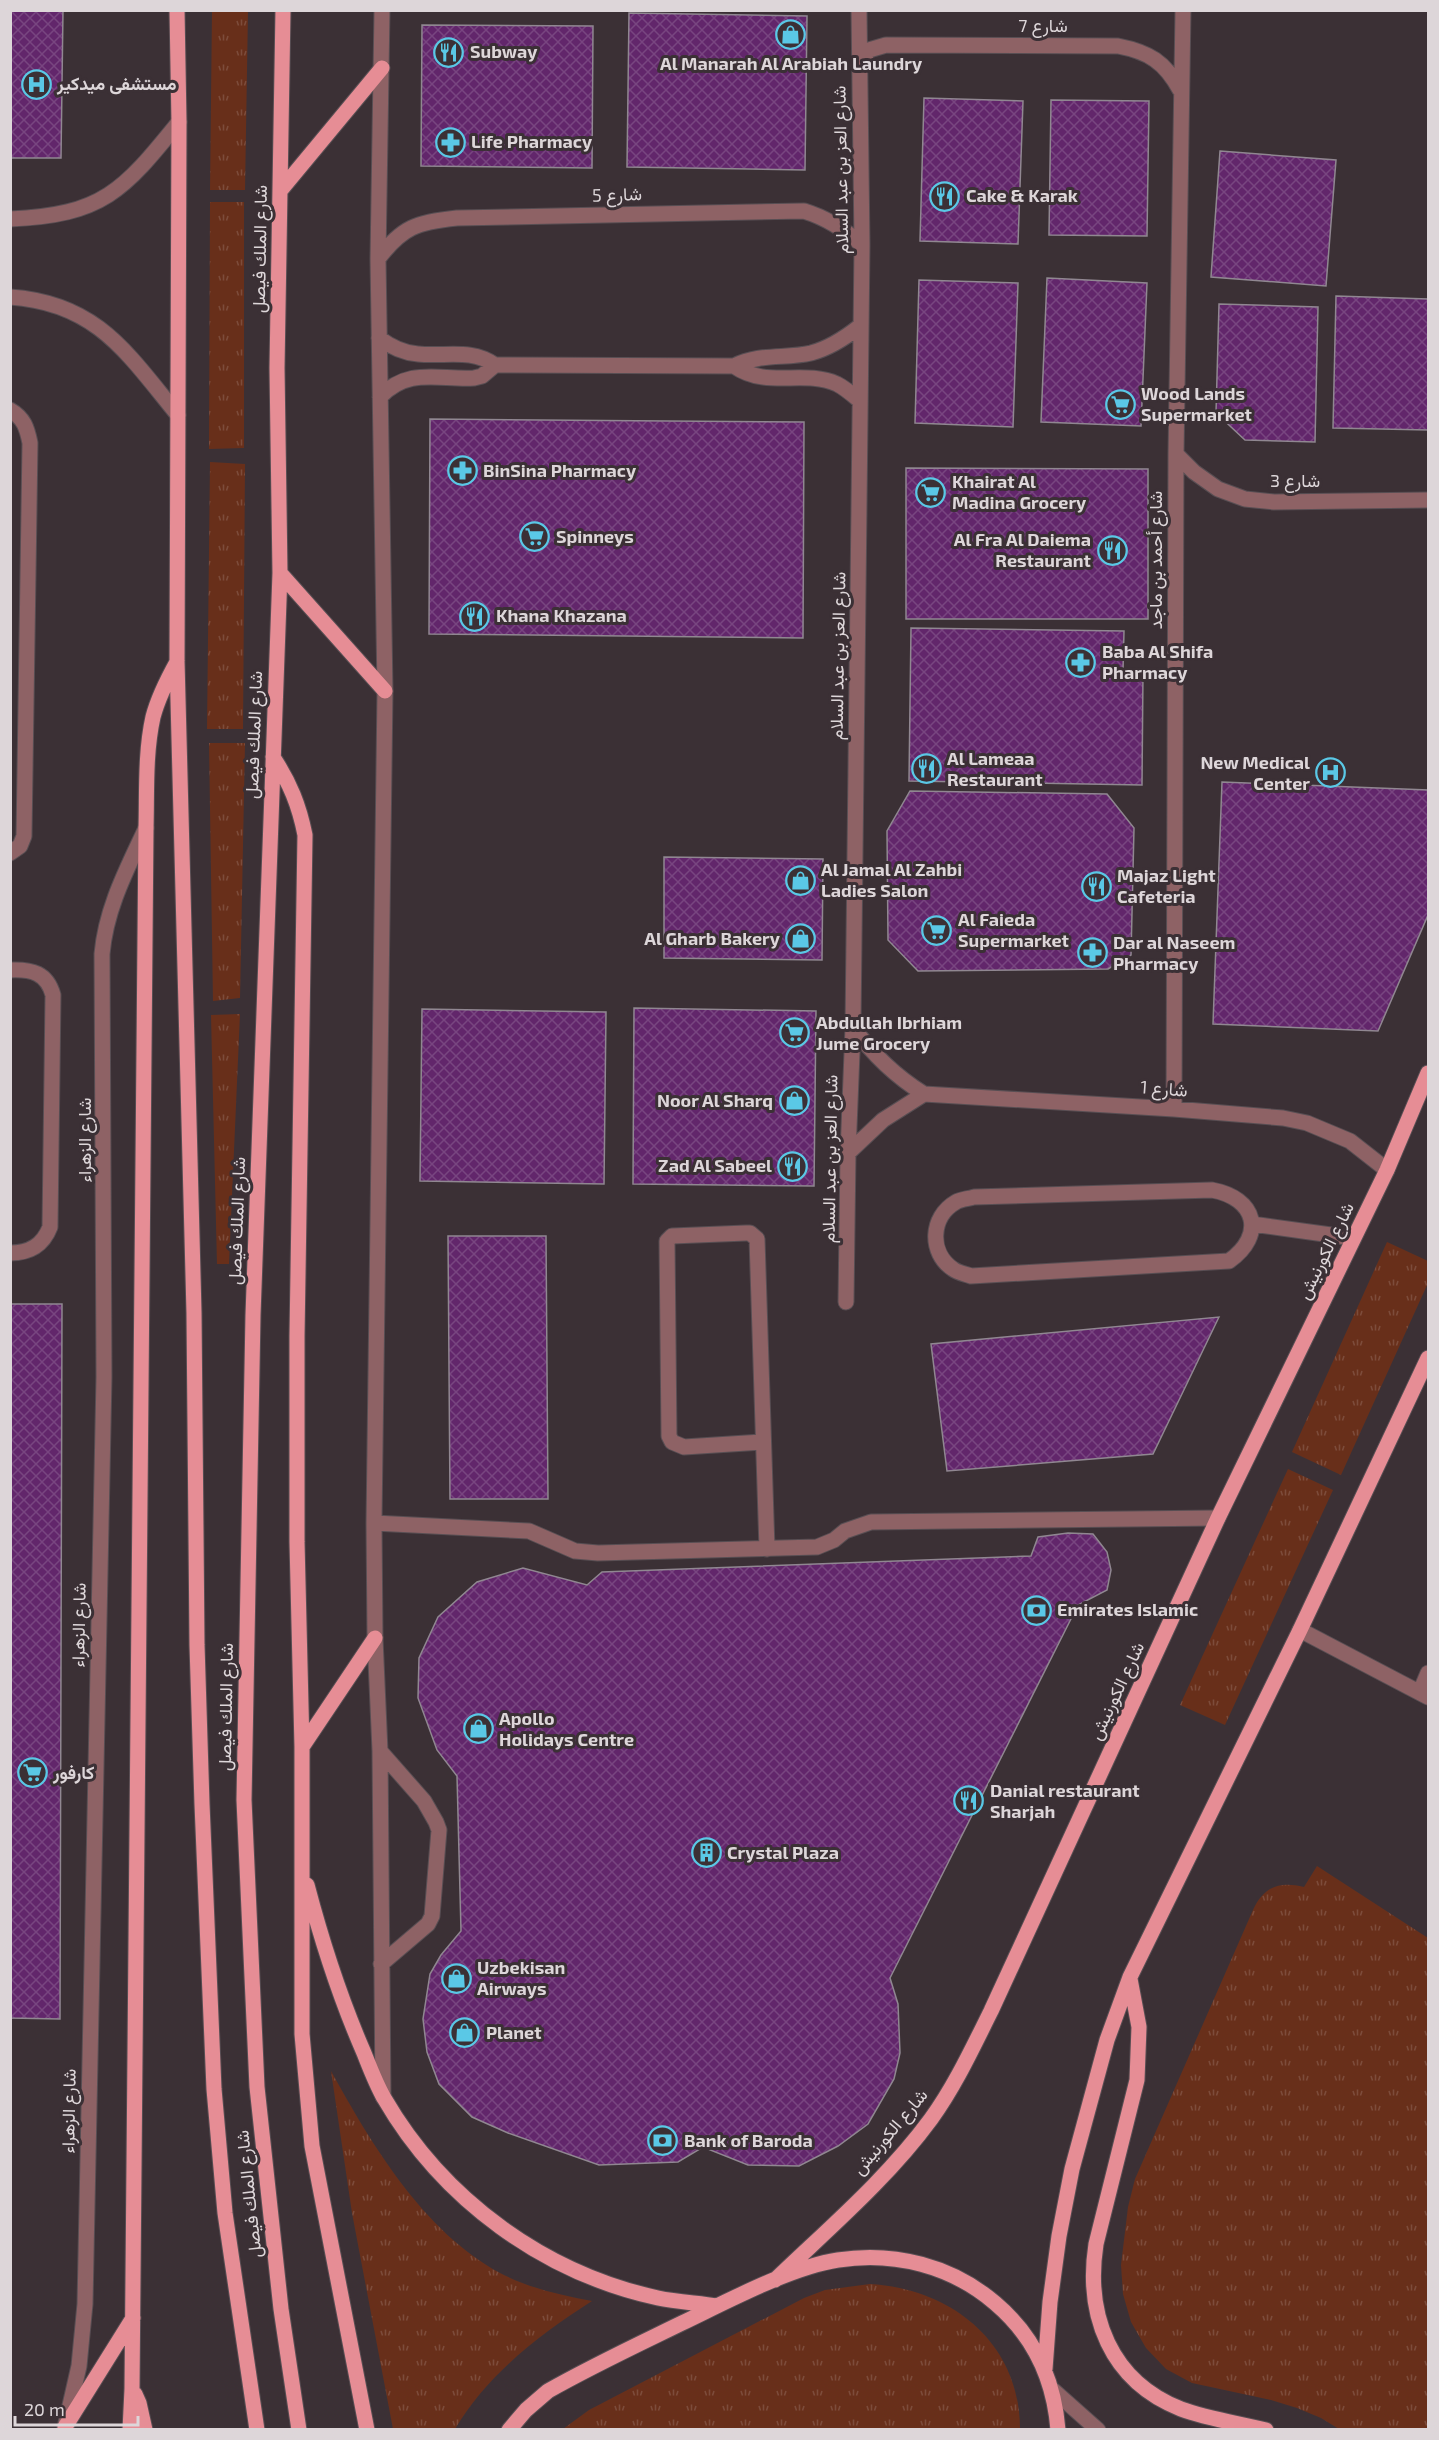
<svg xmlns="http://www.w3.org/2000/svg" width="1439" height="2440" font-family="'Exo 2',Vazirmatn,sans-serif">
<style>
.grass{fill:url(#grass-tufts)}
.building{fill:url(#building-cross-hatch);stroke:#908791;stroke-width:1.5}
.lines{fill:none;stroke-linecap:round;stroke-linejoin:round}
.minor-casing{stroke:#584e53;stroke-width:17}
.major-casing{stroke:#584e53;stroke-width:17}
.minor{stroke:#8e6265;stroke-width:15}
.major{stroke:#e68d95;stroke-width:15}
.labels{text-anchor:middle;stroke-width:6;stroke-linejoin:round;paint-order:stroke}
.street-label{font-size:18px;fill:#ddd6d9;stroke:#3b3035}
.poi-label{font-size:18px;font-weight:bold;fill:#ddd6d9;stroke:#3b3035;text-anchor:start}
</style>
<defs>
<pattern id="grass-tufts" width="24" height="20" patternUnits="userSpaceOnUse" patternTransform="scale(1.5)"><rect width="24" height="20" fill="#682f1a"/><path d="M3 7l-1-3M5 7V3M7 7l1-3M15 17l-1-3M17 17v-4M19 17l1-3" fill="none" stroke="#7d4c3b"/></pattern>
<pattern id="building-cross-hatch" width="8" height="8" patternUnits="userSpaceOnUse" patternTransform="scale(1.5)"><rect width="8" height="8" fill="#62266b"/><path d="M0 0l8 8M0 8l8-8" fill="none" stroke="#784580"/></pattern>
</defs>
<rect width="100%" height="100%" fill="#3b3035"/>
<!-- grass -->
<path class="grass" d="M212,11H248L245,190H210Z
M210,202H244V448L209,449Z
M210,462L245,464L243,729H207Z
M209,743H245L240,998L213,1001Z
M240,1014L229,1264H217L211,1015Z
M1387,1242L1428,1261V1283L1341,1475L1292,1452Z
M1288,1469L1333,1490L1225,1725L1180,1705Z
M1317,1866L1428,1938V2429H1339L1321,2418L1297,2408L1271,2400L1192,2383L1166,2369L1146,2348L1131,2322L1123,2294L1121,2265L1128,2207L1135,2179L1253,1910C1264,1886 1280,1881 1304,1887Z
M331,2071C372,2145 423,2231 500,2273C529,2288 560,2295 592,2301C539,2335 488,2374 455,2429H393L352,2213Z
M870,2284C952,2289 1020,2343 1020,2429H563L589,2410L804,2298L825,2290Z"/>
<!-- building -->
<path class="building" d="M10,10H63L61,158H10Z
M629,13L807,16L805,170L627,167Z
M422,25L593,26L592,168L421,166Z
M924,98L1023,101L1018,244L920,241Z
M1051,100L1149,101L1147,236L1049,235Z
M1220,151L1336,160L1326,286L1211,277Z
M1047,278L1147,283L1141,426L1041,422Z
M919,280L1018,283L1013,427L915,423Z
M1336,296L1428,299V430L1333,428Z
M1219,304L1318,307L1315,442L1245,440L1216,413Z
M430,419L804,422L803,638L429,634Z
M906,468L1148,469V619H906Z
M911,628L1124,631L1123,671L1143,672L1142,785L909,781Z
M1222,782L1428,790V915L1378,1031L1213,1024Z
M910,791L1107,794L1134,828L1131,955L1108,969L918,971L888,940L887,831Z
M664,857L823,859L822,960L664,958Z
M634,1008L816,1011L814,1186L633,1184Z
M422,1009L606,1012L604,1184L420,1181Z
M448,1236H546L548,1499H450Z
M10,1304H62L60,2019L10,2018Z
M1219,1317L1153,1454L947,1471L931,1344Z
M1068,1533L1093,1534L1107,1552L1111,1570L1107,1590L1078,1605L890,1978L898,2004L900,2053L894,2079L868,2124L838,2146L799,2166L748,2165L703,2147L678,2162L599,2165L508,2133L472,2117L439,2084L427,2052L423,2019L430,1974L441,1955L461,1931L457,1776L437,1750L418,1698L419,1658L438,1617L477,1582L523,1568L587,1585L602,1572L1031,1556L1038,1537Z"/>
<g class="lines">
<defs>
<path id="minor" d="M382,10L378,259L385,691L374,1523L375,1638L380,1751L383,2097
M859,65L869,50L886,45L1118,46C1149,52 1165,62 1180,90
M10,219C103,215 123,191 179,122
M378,259C402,227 417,222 457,218L804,211C827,218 844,229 862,245
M10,297C97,303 127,353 178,415
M379,338C391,347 403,353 418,354C445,357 471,348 495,365L734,366C760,353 785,359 811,353C830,348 845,338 860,326
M734,366C767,389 803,369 837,384C845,388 853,395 860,401
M380,397C408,367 438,380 474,378L482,376L495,365
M10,410C24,418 27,428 30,443L24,836L20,846L10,853
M1176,454L1194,472L1218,489L1245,499L1274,502L1428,500
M10,970C32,969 47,973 53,995L50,1227C43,1245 30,1253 10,1253
M853,1027C873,1055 895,1076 924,1094L1174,1109L1283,1118L1307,1123L1350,1141L1387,1170
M1174,1109L1176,454L1183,10
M848,1153L883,1120L924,1094
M1212,1190C1256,1198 1266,1235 1229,1261L971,1276C966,1274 958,1273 953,1269C929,1253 930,1217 956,1202C961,1199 968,1199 974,1197Z
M1252,1224L1353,1238
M846,1302L848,1153L853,1027L862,245L859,10
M762,1442L684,1447L672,1442L669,1436L667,1241L672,1236L746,1233H750L757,1239L767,1549
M374,1523L529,1531L575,1551L598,1553L817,1547L834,1540L845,1531L871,1522L1218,1518
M1300,1630L1428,1697
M1420,1692L1428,1673
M380,1751L424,1801L436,1822L439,1830L432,1916L428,1924L381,1964
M1053,2390L1098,2430
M66,2423L79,2366L85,2304L104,1377L102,954C106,908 127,869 146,828"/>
<path id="major" d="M177,10L179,122L177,661L194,1313L197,1645L202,1804L214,2089L225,2213L257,2430
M283,10L277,368L280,573L253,1315L244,1800L257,2087L281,2309L299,2430
M280,191L382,68
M280,573L385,691
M273,757C290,783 299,805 305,835L297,1336V1542L302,1747V2034L312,2146L367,2430
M302,1747L375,1638
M307,1885C322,1942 340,1998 364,2053C370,2068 376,2084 384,2098C443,2200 544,2273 658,2298C677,2302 698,2303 717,2306
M1130,1979L1139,2027L1137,2080L1096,2244C1085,2315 1110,2381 1181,2409C1208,2419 1238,2423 1266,2430
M775,2280C828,2229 887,2179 931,2119C955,2086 973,2047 991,2011L1218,1518L1387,1170L1428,1073
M1045,2369L1050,2302L1059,2236L1072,2169L1107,2040L1130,1977L1300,1630L1428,1358
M135,2394L139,2403L145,2430
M65,2427L133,2318
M130,2430L132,2389C136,1869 142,1348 146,828C147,792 145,753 153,717C158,698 167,680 177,662
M509,2430L526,2410L548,2391C592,2366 637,2345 682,2323C726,2302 791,2267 838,2260C894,2251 952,2266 995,2303C1034,2336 1054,2379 1058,2430"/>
</defs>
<!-- minor casing -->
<use href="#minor" class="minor-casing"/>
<!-- major casing -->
<use href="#major" class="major-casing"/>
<!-- minor -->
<use href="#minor" class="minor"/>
<!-- major -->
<use href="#major" class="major"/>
</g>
<!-- icons -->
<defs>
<symbol id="shop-ring" viewBox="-11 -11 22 22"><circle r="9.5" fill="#3b3035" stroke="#5ac8e6" stroke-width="1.5"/><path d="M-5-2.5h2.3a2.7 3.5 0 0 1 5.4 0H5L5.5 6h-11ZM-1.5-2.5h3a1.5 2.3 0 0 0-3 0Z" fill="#5ac8e6"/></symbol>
<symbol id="restaurant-ring" viewBox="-11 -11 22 22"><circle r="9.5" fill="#3b3035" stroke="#5ac8e6" stroke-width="1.5"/><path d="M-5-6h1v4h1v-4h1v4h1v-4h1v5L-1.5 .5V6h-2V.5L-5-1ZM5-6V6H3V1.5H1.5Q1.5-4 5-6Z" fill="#5ac8e6"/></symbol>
<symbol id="hospital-ring" viewBox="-11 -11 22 22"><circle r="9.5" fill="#3b3035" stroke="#5ac8e6" stroke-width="1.5"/><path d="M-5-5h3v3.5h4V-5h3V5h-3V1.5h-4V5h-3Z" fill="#5ac8e6"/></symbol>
<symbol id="pharmacy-ring" viewBox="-11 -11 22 22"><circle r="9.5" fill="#3b3035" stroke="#5ac8e6" stroke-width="1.5"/><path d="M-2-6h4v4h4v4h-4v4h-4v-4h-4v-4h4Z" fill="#5ac8e6"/></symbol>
<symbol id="supermarket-ring" viewBox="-11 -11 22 22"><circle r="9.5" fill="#3b3035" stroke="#5ac8e6" stroke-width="1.5"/><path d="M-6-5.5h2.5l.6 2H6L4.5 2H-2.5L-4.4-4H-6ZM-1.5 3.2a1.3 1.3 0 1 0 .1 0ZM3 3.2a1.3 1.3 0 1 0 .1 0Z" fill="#5ac8e6"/></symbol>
<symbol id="bank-ring" viewBox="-11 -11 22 22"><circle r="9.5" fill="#3b3035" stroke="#5ac8e6" stroke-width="1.5"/><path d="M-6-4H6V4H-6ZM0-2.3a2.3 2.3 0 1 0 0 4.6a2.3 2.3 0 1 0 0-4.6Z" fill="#5ac8e6"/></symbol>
<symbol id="building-ring" viewBox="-11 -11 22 22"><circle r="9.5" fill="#3b3035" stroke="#5ac8e6" stroke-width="1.5"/><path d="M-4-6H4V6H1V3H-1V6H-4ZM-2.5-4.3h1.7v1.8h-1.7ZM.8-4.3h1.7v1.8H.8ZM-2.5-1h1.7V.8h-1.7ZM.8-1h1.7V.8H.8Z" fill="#5ac8e6"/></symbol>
</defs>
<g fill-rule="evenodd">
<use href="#shop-ring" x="774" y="18" width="33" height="33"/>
<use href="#restaurant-ring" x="432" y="36" width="33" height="33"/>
<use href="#hospital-ring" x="20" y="68" width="33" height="33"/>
<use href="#pharmacy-ring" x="434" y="126" width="33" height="33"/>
<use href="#restaurant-ring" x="928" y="180" width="33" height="33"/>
<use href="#supermarket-ring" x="1104" y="388" width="33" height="33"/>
<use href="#pharmacy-ring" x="446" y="454" width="33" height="33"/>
<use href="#supermarket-ring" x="914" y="476" width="33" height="33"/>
<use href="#supermarket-ring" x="518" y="520" width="33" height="33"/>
<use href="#restaurant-ring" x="1096" y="534" width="33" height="33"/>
<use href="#restaurant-ring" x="458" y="600" width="33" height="33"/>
<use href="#pharmacy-ring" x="1064" y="646" width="33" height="33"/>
<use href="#restaurant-ring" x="910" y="752" width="33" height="33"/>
<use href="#hospital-ring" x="1314" y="756" width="33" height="33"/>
<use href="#shop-ring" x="784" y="864" width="33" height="33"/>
<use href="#restaurant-ring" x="1080" y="870" width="33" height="33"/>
<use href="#supermarket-ring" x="920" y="914" width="33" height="33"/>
<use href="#shop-ring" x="784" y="922" width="33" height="33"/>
<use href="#pharmacy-ring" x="1076" y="936" width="33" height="33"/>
<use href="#supermarket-ring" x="778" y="1016" width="33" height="33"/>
<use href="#shop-ring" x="778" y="1084" width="33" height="33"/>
<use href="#restaurant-ring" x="776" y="1150" width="33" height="33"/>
<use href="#bank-ring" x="1020" y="1594" width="33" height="33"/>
<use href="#shop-ring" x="462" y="1712" width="33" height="33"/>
<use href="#supermarket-ring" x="16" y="1756" width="33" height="33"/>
<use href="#restaurant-ring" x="952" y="1784" width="33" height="33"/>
<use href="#building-ring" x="690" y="1836" width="33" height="33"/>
<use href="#shop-ring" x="440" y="1962" width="33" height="33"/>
<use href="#shop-ring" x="448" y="2016" width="33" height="33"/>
<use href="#bank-ring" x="646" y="2124" width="33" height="33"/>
</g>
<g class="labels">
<!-- street labels -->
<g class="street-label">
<text x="1043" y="32">شارع 7</text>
<text transform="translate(841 170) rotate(-91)" y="6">شارع العز بن عبد السلام</text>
<text transform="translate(617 195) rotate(-2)" y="6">شارع 5</text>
<text transform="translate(260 249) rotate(-89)" y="6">شارع الملك فيصل</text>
<text x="1295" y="487">شارع 3</text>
<text transform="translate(1156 560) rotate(-90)" y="6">شارع أحمد بن ماجد</text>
<text transform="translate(838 656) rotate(-89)" y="6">شارع العز بن عبد السلام</text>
<text transform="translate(254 735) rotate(-88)" y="6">شارع الملك فيصل</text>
<text transform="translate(1164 1089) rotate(4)" y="6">شارع 1</text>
<text transform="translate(85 1140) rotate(-90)" y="6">شارع الزهراء</text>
<text transform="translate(830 1159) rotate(-89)" y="6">شارع العز بن عبد السلام</text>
<text transform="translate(237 1221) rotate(-88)" y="6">شارع الملك فيصل</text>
<text transform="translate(1326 1251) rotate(-64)" y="6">شارع الكورنيش</text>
<text transform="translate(79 1625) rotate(-89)" y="6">شارع الزهراء</text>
<text transform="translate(1117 1691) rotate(-65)" y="6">شارع الكورنيش</text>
<text transform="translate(226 1707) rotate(-89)" y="6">شارع الملك فيصل</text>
<text transform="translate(69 2111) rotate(-89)" y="6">شارع الزهراء</text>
<text transform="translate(890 2132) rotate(-50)" y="6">شارع الكورنيش</text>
<text transform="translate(249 2194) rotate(-96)" y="6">شارع الملك فيصل</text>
</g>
<!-- poi labels -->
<g class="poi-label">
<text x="470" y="58">Subway</text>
<text x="791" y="70" text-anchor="middle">Al Manarah Al Arabiah Laundry</text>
<text x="57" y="90">مستشفى ميدكير</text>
<text x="471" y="148">Life Pharmacy</text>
<text x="966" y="202">Cake &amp; Karak</text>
<text x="1141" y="400">Wood Lands<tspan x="1141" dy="21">Supermarket</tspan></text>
<text x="483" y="477">BinSina Pharmacy</text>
<text x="952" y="488">Khairat Al<tspan x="952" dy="21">Madina Grocery</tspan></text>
<text x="556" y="543">Spinneys</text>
<text x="1091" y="546" text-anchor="end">Al Fra Al Daiema<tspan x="1091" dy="21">Restaurant</tspan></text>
<text x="496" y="622">Khana Khazana</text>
<text x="1102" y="658">Baba Al Shifa<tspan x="1102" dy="21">Pharmacy</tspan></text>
<text x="947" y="765">Al Lameaa<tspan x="947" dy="21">Restaurant</tspan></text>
<text x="1310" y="769" text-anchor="end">New Medical<tspan x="1310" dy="21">Center</tspan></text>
<text x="821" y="876">Al Jamal Al Zahbi<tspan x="821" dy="21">Ladies Salon</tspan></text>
<text x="1117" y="882">Majaz Light<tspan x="1117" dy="21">Cafeteria</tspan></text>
<text x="958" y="926">Al Faieda<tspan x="958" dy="21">Supermarket</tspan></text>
<text x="780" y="945" text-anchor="end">Al Gharb Bakery</text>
<text x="1113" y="949">Dar al Naseem<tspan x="1113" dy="21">Pharmacy</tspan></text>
<text x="816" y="1029">Abdullah Ibrhiam<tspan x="816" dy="21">Jume Grocery</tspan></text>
<text x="773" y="1107" text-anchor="end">Noor Al Sharq</text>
<text x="772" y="1172" text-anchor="end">Zad Al Sabeel</text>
<text x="1057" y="1616">Emirates Islamic</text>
<text x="499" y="1725">Apollo<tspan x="499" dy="21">Holidays Centre</tspan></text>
<text x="53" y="1779">كارفور</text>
<text x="990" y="1797">Danial restaurant<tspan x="990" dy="21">Sharjah</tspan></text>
<text x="727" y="1859">Crystal Plaza</text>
<text x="477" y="1974">Uzbekisan<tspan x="477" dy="21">Airways</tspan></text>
<text x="486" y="2039">Planet</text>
<text x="684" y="2147">Bank of Baroda</text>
</g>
</g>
<!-- border -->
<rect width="1439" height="2440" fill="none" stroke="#ddd6d9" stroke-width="24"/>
<!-- scale -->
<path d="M15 2416v9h123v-9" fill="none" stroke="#ddd6d9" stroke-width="3"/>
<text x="24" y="2416" font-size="18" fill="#ddd6d9" stroke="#3b3035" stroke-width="4.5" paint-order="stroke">20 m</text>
</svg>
